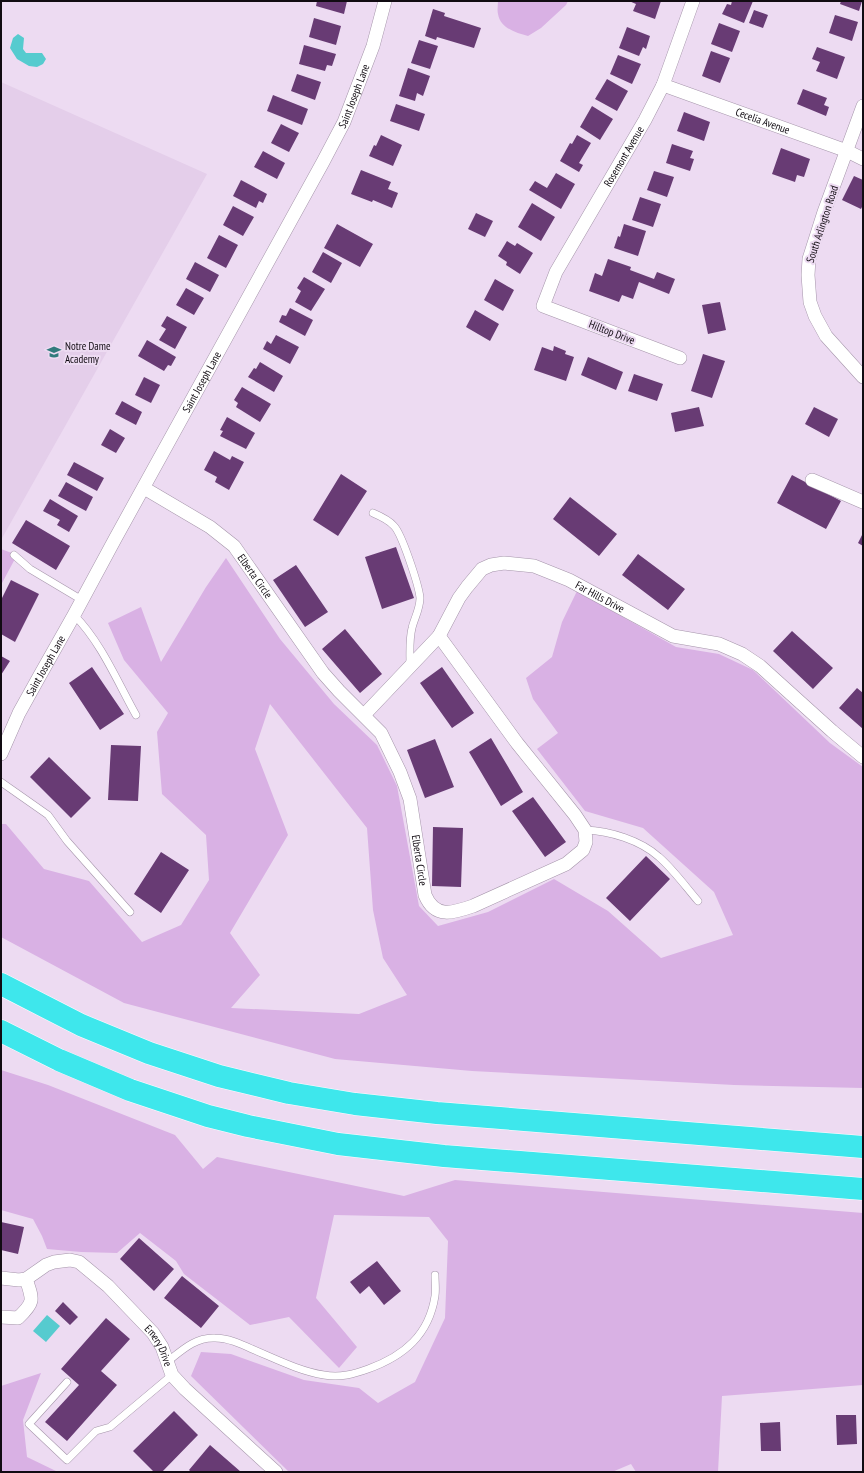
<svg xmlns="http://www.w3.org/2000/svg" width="864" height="1473" font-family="'PT Sans Narrow',sans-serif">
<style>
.built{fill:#e4ceea}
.green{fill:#d9b1e4;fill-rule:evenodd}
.water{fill:#56cbcf}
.building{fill:#683b74}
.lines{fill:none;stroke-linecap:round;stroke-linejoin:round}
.service-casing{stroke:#a595aa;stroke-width:8}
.minor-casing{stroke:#a595aa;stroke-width:14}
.motorway-casing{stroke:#fff;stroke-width:23}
.service{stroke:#fff;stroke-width:7}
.minor{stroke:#fff;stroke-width:13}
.motorway{stroke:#3ee7ec;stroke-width:22}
.labels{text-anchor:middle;stroke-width:4;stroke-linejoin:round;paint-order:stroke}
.street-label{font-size:11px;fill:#110b12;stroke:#eddbf2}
.poi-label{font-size:11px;fill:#110b12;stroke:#eddbf2;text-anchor:start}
</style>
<rect width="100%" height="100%" fill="#eddbf2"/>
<!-- built -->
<path class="built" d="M1,82L207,174L1,540Z"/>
<!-- green -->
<path class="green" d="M498,1H568L566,5L541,28L528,36C516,33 500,28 498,14C497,10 498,5 498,1Z
M1,549L17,555L1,585Z
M226,558L280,639L334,704L377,745L397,786L419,906L438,926L488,912L554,879L608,911L661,958L733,935L714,892L643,828L585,811L537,749L558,733L533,699L526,678L552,657L562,622L577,591L676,647L719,654L753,670L830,743L863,767V1088L734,1085L472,1071L335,1059L124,1003L1,937V824H6L44,869L89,881L142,942L181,925L209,880L206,835L162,794L157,732L168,713L124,660L108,623L141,607L161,662L206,587ZM270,704L367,828L373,910L383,958L407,995L359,1014L231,1008L260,975L230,933L288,835L255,749Z
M1,1070L48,1085L175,1135L203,1169L217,1157L404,1196L455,1180L863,1213V1385L722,1396L718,1472H636L631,1464L612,1472H289L191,1376L201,1352L231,1354L304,1380L359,1388L378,1403L415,1382L445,1318L448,1241L429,1217L334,1215L316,1298L357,1347L339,1368L289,1317L250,1325L184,1274L176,1261L140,1233L117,1253L81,1252L47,1249L42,1236L33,1219L1,1210Z
M41,1373L23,1420L27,1457L58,1472H1V1386Z"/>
<!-- water -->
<path class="water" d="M18,34L24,38L23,49L26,53H42L46,59L43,64L37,67L29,66L17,59L10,48L13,38Z
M47,1315L60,1326L46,1342L33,1331Z"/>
<!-- building -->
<path class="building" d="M317,1H347L344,14L316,6Z
M629,1H661L655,19L633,11L636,4Z
M732,1H753L744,23L722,14L727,4L731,5Z
M841,1H862L859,11L840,4Z
M433,9L445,13L444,16L481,28L474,48L437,37L436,40L425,36Z
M754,10L768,15L763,28L749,23Z
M835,15L858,22L852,41L829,33Z
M314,18L341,26L336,45L309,37Z
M719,23L740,31L732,52L711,44Z
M627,27L650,36L646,49L643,47L639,56L619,48Z
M419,40L438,46L430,69L411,63Z
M304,45L336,54L332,66L327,65L325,71L299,64Z
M817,47L845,57L837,79L816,71L820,62L812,59Z
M711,51L730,58L720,83L702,76Z
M618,55L641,64L632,84L610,74Z
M408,68L430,76L423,96L417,93L415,101L399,96Z
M297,74L321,82L315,100L291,91Z
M607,79L628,91L617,111L595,99Z
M803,89L827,98L824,105L829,107L826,116L797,104Z
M273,95L308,109L302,125L267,111Z
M396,104L425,114L419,131L390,121Z
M592,106L613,119L600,140L580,127Z
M684,112L710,122L704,141L677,131Z
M281,124L299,133L289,152L271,143Z
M381,135L402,145L393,166L369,156L374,145L376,146Z
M577,135L591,143L579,163L583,165L579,172L560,161L570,143L572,144Z
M672,144L693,151L690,158L694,159L690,171L666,163Z
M781,148L810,159L804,177L797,175L795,182L772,174Z
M263,151L285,163L277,179L254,167Z
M361,170L391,182L388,189L398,193L392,208L373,200L372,202L351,194Z
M654,171L674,177L667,197L647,190Z
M556,173L575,184L561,209L529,190L535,181L547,188Z
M854,176L863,180V205L861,209L842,200Z
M241,180L267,194L263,203L259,201L256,208L233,196Z
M640,197L661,204L653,227L632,220Z
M532,203L555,217L541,241L518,227Z
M233,206L254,217L243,236L223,225Z
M476,213L493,221L485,237L468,229Z
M337,224L373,244L360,267L324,248Z
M624,224L646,231L638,256L614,248L618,236L620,237Z
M219,235L238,245L226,268L207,258Z
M507,241L515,246L517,243L533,253L520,274L506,265L507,262L498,256Z
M323,252L342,263L331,283L312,272Z
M608,259L631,267L630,270L654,279L657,272L675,279L669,294L639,282L633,299L622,295L619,302L589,291L595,273L602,276Z
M195,262L219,275L210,292L186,279Z
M304,277L325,289L311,311L295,302L301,291L297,288Z
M495,279L514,290L503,311L484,300Z
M186,288L204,298L194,315L176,305Z
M720,302L726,330L708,334L702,305Z
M290,308L313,320L305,336L279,322L282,315L286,316Z
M475,310L499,324L490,341L466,327Z
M167,316L187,327L175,349L159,340L166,329L161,326Z
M276,335L299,347L290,364L263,349L267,341L271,344Z
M147,340L176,357L171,366L168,365L164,371L138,356Z
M554,346L566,351L565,354L574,357L566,381L534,370L542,347L553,351Z
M703,354L725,361L712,398L691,391Z
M588,357L623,372L616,390L581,375Z
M260,362L283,376L274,392L248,377L254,368L256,369Z
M634,374L663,384L657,401L628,391Z
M144,377L160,385L151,403L135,395Z
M242,387L271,404L260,422L236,407L238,403L234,400Z
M122,401L142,412L136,425L115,414Z
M699,407L704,426L675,432L671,413Z
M814,407L838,419L829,437L805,424Z
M227,417L255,433L246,449L220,436L223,431L220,430Z
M110,429L125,438L116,453L101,445Z
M214,451L230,460L232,456L244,462L229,490L215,482L217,477L204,470Z
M74,462L104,478L97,491L67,475Z
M341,474L367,491L338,536L313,520Z
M792,475L841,501L826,529L777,503Z
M66,482L93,497L86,511L58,496Z
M570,497L617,534L599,556L553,519Z
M50,499L78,516L69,532L57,525L60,520L43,511Z
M26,520L70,546L56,570L12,543Z
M863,533V546L858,543Z
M396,547L414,598L382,609L365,557Z
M638,554L685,589L668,610L622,575Z
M296,565L328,612L305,627L273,580Z
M11,580L39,594L15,642L1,634V600Z
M345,629L382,674L360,693L322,649Z
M792,631L833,668L813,689L773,651Z
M1,656L10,661L1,675Z
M92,667L124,714L100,730L69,683Z
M442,667L474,713L452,728L420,683Z
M857,688L863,693V729L839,708Z
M491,738L523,792L501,806L469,752Z
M435,739L454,787L425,798L407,750Z
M111,745L141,746L138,801L108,800Z
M49,757L91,798L71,818L30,777Z
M533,797L566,842L545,857L512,811Z
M433,827L463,828L461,887L432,886Z
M161,852L189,870L161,913L134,894Z
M646,856L670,879L630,921L606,898Z
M1,1222L24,1227L18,1254L1,1250Z
M139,1238L174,1269L154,1291L120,1259Z
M377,1261L401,1291L384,1305L369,1286L360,1294L350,1282Z
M182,1276L219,1306L201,1328L164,1298Z
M63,1302L78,1317L70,1325L55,1311Z
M106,1318L130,1339L101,1371L117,1385L67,1441L45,1422L79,1385L61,1369Z
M174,1411L198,1435L162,1472H154L133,1451Z
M836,1415H856L857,1444L837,1445Z
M780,1422L781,1451H761L760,1423Z
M210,1445L241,1472H191L189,1470Z"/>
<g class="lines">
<defs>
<path id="service" d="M373,513C380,516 389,520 394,526C402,534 419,586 420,598C420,609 414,619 412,628C409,640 410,653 410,665
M14,555L30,569L82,600
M74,615C101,642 117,681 136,715
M1,782L48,815L67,841L130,912
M585,830C610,831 640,840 659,857C672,868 686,887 698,901
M167,1362C181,1351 195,1337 215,1338C228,1338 241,1344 252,1349C276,1359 299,1371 324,1375C340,1378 354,1374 368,1369C404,1356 429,1335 435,1296C436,1290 435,1282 435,1275
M67,1382L29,1424L67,1460L96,1431L110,1427L172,1375"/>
<g id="minor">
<path id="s1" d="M663,85L847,151L863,159"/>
<path d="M863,106L824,212L809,259L808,275L810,302L815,316L826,336L863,377"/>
<path id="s2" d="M680,358L543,306L556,272L645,120L663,85L693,1"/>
<path d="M812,480L863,502"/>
<path id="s3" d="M144,488L210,527L234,546L323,673L339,691L381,733L400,772L410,799L425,895C435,919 453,913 473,906L566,864L583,850L586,842L585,830L575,815L517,743L439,636"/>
<path id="s4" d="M364,715L439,636L459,598L467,587L482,569L491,565L504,563L534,566L569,580L673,636L719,644L742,654L760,666L832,731L863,757"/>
<path id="s5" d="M1,754L19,713L39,677L74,615L115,539L323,162L344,122L373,46L385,1"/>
<path id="s6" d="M1,1278L19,1280L26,1279L46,1265L54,1262L70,1260L79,1262L108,1286L153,1333L162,1347L172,1375L185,1389L276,1472"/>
<path d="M1,1317L18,1318C35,1302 33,1300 26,1279"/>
</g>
<path id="motorway" d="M1,984L81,1025L149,1053L219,1076L289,1093L355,1104L437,1113L863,1147
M1,1031L59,1060L130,1090L208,1116L248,1126L338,1144L444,1156L863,1189"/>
</defs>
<!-- service casing -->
<use href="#service" class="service-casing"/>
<!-- minor casing -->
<use href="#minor" class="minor-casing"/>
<!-- motorway casing -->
<use href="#motorway" class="motorway-casing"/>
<!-- service -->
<use href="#service" class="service"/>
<!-- minor -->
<use href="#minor" class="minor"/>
<!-- motorway -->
<use href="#motorway" class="motorway"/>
</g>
<!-- icons -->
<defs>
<symbol id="school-bare" viewBox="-9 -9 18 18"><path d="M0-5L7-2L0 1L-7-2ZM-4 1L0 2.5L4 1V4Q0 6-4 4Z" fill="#317b7d" stroke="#eddbf2" stroke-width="2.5" paint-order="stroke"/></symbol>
</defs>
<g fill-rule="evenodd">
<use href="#school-bare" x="44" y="342" width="20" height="20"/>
</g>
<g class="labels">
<!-- street labels -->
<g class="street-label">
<text dy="4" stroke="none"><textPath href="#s5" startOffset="747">Saint Joseph Lane</textPath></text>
<text dy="4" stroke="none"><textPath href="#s1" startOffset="106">Cecelia Avenue</textPath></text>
<text dy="4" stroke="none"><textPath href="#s2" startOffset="317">Rosemont Avenue</textPath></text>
<text transform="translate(822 224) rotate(-72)" y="4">South Arlington Road</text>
<text transform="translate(612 332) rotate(21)" y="4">Hilltop Drive</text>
<text dy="4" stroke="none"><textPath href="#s5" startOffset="423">Saint Joseph Lane</textPath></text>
<text dy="4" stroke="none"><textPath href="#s3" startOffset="144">Elberta Circle</textPath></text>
<text dy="4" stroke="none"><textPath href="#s4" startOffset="315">Far Hills Drive</textPath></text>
<text dy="4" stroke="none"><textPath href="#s5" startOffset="99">Saint Joseph Lane</textPath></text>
<text dy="4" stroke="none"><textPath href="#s3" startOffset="480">Elberta Circle</textPath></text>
<text dy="4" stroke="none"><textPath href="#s6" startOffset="200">Emery Drive</textPath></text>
</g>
<!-- poi labels -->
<g class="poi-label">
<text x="65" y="350">Notre Dame<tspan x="65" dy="13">Academy</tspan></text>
</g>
</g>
<!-- border -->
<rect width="864" height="1473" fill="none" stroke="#110b12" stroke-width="4"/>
</svg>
